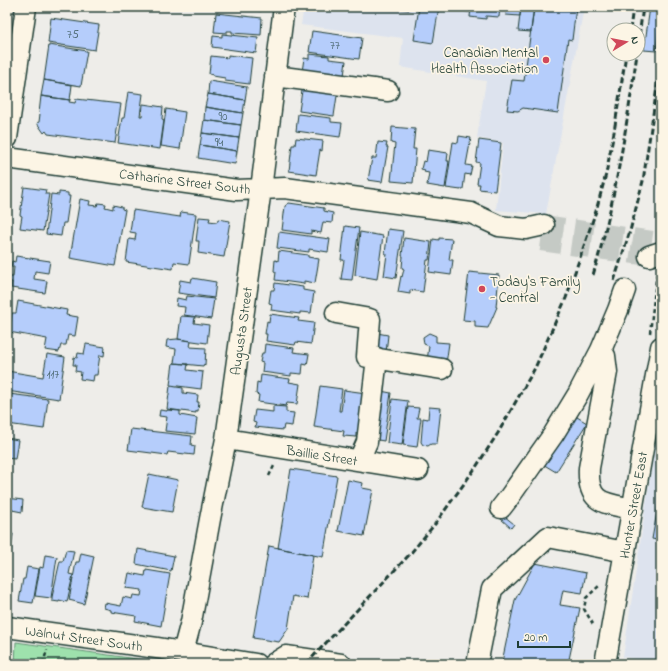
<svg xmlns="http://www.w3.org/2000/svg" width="668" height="671" font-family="'Indie Flower',sans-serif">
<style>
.built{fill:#dde3ee}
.green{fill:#9ee1ad;stroke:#5e8f70}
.building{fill:#b5cdfb;stroke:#1f3d34}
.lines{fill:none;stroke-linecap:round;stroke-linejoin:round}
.minor-tunnel{stroke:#c5cac5;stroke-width:20;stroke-dasharray:20 10;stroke-linecap:butt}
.minor-casing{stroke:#1f3d34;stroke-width:23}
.path{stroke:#1f3d34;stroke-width:2.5;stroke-dasharray:4 3;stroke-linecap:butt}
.minor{stroke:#fcf5e5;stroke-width:20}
.rail{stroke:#1f3d34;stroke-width:3;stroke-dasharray:6 3;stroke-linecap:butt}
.poi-dot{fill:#d1495b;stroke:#fcf5e5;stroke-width:1.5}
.labels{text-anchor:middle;stroke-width:3.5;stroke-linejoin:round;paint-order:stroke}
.number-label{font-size:12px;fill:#446166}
.poi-label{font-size:14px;fill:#1f3d34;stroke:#fcf5e5;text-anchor:end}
.street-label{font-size:14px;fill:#1f3d34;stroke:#fcf5e5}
</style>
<rect width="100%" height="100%" fill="#eeede9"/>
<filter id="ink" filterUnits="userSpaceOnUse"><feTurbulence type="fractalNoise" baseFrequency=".025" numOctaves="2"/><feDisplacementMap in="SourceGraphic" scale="8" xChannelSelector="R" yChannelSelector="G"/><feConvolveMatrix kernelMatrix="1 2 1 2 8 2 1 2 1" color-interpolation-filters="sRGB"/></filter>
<g filter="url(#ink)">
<!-- built -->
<path class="built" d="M304,7H584L546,214L496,210L503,143L477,138L486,81L400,67L403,38L301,25Z
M661,404V663L623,657Z"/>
<!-- green -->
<path class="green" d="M16,642L158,662L165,664H15Z"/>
<!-- building -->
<path class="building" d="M246,7H261V11L245,9Z
M365,7H409V10Z
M419,7H439L433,43L414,40Z
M450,7H469V12L450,10Z
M471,7H500L499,17L486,16V19L470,17Z
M507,7H521L520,16L506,15Z
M521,7H534L531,32L518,31Z
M534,7H576L572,40L568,39L558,113L523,108L518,111L507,110L512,80L524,81Z
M650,7H661L656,51L644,50Z
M216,13L262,18L261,35L232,33V31H227V33L214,32Z
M51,18L99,25L95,50L48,43Z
M312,31L362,38L359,59L309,52Z
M222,34L258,38L256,53L212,47L213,36L222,37Z
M49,45L87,51L81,86L44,80Z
M309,54L329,56V59L346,61L343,83L302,72L304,58L309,59Z
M228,55L252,58L249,84L225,81V78L213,76V75L209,74L211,56L228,58Z
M44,80L72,85L70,100L41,96Z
M209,81L247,87L245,100L208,94Z
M303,84L338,89L334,116L299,111Z
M128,92L143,94L140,116H142L143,104L163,107L162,119L164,120L160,149L118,143L122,118H124Z
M208,94L245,100L243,113L205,107Z
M41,96L70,100L69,102L75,103L76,99L121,104L115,143L48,134L46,131L44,133L37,123L39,122L40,114L39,113Z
M205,107L243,113L241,125L204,120Z
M166,109L185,112L180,149L161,146Z
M298,114L331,118V122L342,123L340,137L296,131Z
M204,120L241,125L239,138L202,133Z
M392,127L415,129L413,149H416L413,183L391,181L395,144L391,143Z
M202,133L239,138L237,151L200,145Z
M459,136L471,138L466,165L472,166L470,175L465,174L463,189H461V190L446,188L453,142L458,143Z
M296,138L323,141L322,151L320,150L316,175L289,171L292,145H295Z
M479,140L501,143L495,191L479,189L480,184H477L480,163L476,162Z
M378,142L387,143L386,147H388L382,182L368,180L372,158H376Z
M200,145L237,151L235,164L198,158Z
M428,150L448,153L447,161H449L445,188L427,185L429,173L424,172L425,170L421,169L423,161L426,162Z
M24,187L46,190L45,194H49L43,231L20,228L22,216L20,215Z
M59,192L68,193V196H70L66,223H63L61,236L46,234L51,194L59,195Z
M80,199L90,201L89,205L97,206L98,203L106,204L105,207L113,209V205L122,207V209L125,210L115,266L70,258Z
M289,203L324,208V211L333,213L332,223L323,222L321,233L311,231V234L282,230L285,206Z
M133,210L180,217L181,212L196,214L189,264L174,262L173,269L126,262L129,239L135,240L136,233L130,232Z
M199,217L210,218L209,221L217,222L218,219L230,221L224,257L198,253L199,241H196Z
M345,226L359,228L352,280L341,279L344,260H341Z
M388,229L403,231L396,278L384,276L387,254H385Z
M279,232L330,239L328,252L309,249V252L277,248Z
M360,232L383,236L377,279L355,275Z
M404,238L431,242L429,260H427L423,292L410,290V294L398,292L401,276L402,277L404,269L402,268L403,256H402Z
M439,238L452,239L449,260H453L451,275L429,272L433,239L439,240Z
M279,251L308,255V257L319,259L315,283L304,281V284L275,280L276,272L274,271L275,260L278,261Z
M16,256L50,261L48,273L35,271L34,279L47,281L45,293L11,288L12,282H8L9,277H13L14,267H11L12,261L15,262Z
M469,272L499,275L496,307H497L488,328L475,327V321L463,320Z
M192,278L216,282L214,298L178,293L180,280L191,282Z
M275,283L303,287V290L314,292L311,313L300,312V314L271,310L272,304L269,303L271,290H274Z
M187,296L214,299L211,319L184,315L185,307L176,306L177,298L186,300Z
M18,301L67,310L66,315L78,317L75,336L68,335L66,345H61L59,352L45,350L47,339L9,332L12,313H16Z
M270,314L299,318L298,321L314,323L311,344L296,342L295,345L266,341L267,334H265L267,321L269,322Z
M181,316L195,317L194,323L209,325L207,343L178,339Z
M377,333L388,335L386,353L371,351Z
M429,333L436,336V342L449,343L446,364L427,361L429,346L424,344L423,337Z
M177,339L191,341L190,347L206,348L205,365L204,364L203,366L174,363L176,349L166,347L167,340Z
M86,344L105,347L104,356L100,355L97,375H94L93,381L80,379L81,372L75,371L76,365H73L74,357L77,358L78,353L84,354Z
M265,344L294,348L293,352L309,354L307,365L303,364L302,374L291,373V376L262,372L263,363L260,362L262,353H264Z
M47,354L65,357L59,399L7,391V371L43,377Z
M173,363L188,364L187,370L203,372L201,389L170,385Z
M261,375L290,379L289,382L300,384L297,404L287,403L286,406L258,402L259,395L256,394L257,382L260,383Z
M170,386L183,388V393L198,395L197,402H199L198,411H196V413L167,409Z
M320,386L342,389L339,411H341L344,390L366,393L362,434L356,433V437L343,436L344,431L314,427Z
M381,391L391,393L384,441L378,440L376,438Z
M9,394L48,399L44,429L7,424Z
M392,399L408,401L402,445L387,443Z
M273,406L286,407V412L294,413L292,426L284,425L283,430L255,427L256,423L253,422L255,410L273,412Z
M408,407L419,408L417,418H421L417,447L403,445Z
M429,407L441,408L437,444H431L428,446L423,445L421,442L423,418L428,419Z
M160,410L167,411V410L180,411V415L197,418L195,434L165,431L167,417L159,416Z
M572,414L587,423L556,472L541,463Z
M131,429L192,436L191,445L195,446L194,455L168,452L167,455L128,450Z
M7,438L18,440L15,459L7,458Z
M291,469L337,476L323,557L278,548Z
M149,474L178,480L172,512L142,507Z
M348,480L363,483L362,488L373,490L364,536L338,531Z
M661,490V541L652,539Z
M7,498L23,500L22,512L12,510V509L7,508Z
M504,516L514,524L511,528L501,519Z
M7,533L13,534L10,555H7Z
M269,546L313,555L307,599L293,596L288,629L279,642L253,638Z
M138,549L174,556L171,571L136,564Z
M66,550L74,551L69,574L73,575L67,602L59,600V602L52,601V597L60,561H63Z
M81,553L94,556L84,604L69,600L76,562H79Z
M45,555L57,557L51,598L35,596L40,567L43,568Z
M535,563L586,573L582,593L563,590L560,605L580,608L568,664H514L502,662L515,600Z
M27,567L39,569L33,603L19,601L23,579H25Z
M146,570L170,574L161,626L135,621L136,616L111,612V610L104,608L105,603L121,606L123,597L132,599L133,595L141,596L142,590L126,588L129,573L145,576Z"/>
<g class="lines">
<!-- minor-tunnel -->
<path class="minor-tunnel" d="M544,225L652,241
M541,241L649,256"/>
<defs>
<path id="minor" d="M275,76L388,91
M7,138L26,7
M7,158L237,190L285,188L471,213L499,226L526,229L544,225
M649,256L661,252
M336,313L370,319L367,357L442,369
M601,350L618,310L625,290
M226,439L418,470
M359,460L367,442L377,358
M501,508L508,499L553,435L578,394L601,350L605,356L607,372L589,468C587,504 604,503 633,509
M7,627L157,648L256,664
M183,652L191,622L210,519L226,439L261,189L284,7
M273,664L286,656L341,664
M477,664L492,589L548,537L625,552
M605,664L661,347"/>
</defs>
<!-- minor casing -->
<use href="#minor" class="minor-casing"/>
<!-- path -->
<path class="path" d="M650,333L657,272
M269,476L274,466
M593,624L584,609L586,598L600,585
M43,664L47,650"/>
<!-- minor -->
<use href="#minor" class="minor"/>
<!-- rail -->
<path class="rail" d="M630,30L633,7
M638,44L643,7
M593,275C615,203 626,129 637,54
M614,281L630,231L643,181L661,61
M306,664L410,554L435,524L476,467L498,433L535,368L566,298L596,211L606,174L614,132L626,54"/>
</g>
</g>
<!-- markers -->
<g class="poi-dot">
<circle cx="546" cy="60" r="4"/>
<circle cx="482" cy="289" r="4"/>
</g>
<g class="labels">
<!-- number labels -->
<g class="number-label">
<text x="73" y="38">75</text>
<text x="335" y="49">77</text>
<text x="223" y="120">90</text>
<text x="219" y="146">94</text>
<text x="53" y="378">117</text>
</g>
<!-- poi labels -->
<g class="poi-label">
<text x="538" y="57">Canadian Mental<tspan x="538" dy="16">Health Association</tspan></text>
<text x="490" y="286" text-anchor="start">Today's Family<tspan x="490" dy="16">- Central</tspan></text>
</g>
<!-- street labels -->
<g class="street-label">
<text transform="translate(185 181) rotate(7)" y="5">Catharine Street South</text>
<text transform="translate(241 331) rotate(-82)" y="5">Augusta Street</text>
<text transform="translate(322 455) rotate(9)" y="5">Baillie Street</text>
<text transform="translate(633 505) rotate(-80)" y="5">Hunter Street East</text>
<text transform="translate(84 638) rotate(8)" y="5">Walnut Street South</text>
</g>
</g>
<!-- margin -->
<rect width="668" height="671" fill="none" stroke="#fcf5e5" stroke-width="24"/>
<rect x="12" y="12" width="644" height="647" fill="none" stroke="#1f3d34" stroke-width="1.5" filter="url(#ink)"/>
<!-- north arrow -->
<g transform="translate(626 42) rotate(80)"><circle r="19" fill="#fcf5e5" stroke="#a4ab9e"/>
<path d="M0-3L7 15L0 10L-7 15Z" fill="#d1495b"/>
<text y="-6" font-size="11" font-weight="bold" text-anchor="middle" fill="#1f3d34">N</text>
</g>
<!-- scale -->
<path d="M518 641v6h52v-6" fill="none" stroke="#1f3d34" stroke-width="2"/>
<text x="524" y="641" font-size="12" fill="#1f3d34" stroke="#fcf5e5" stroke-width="3" paint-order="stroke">20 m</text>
</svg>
